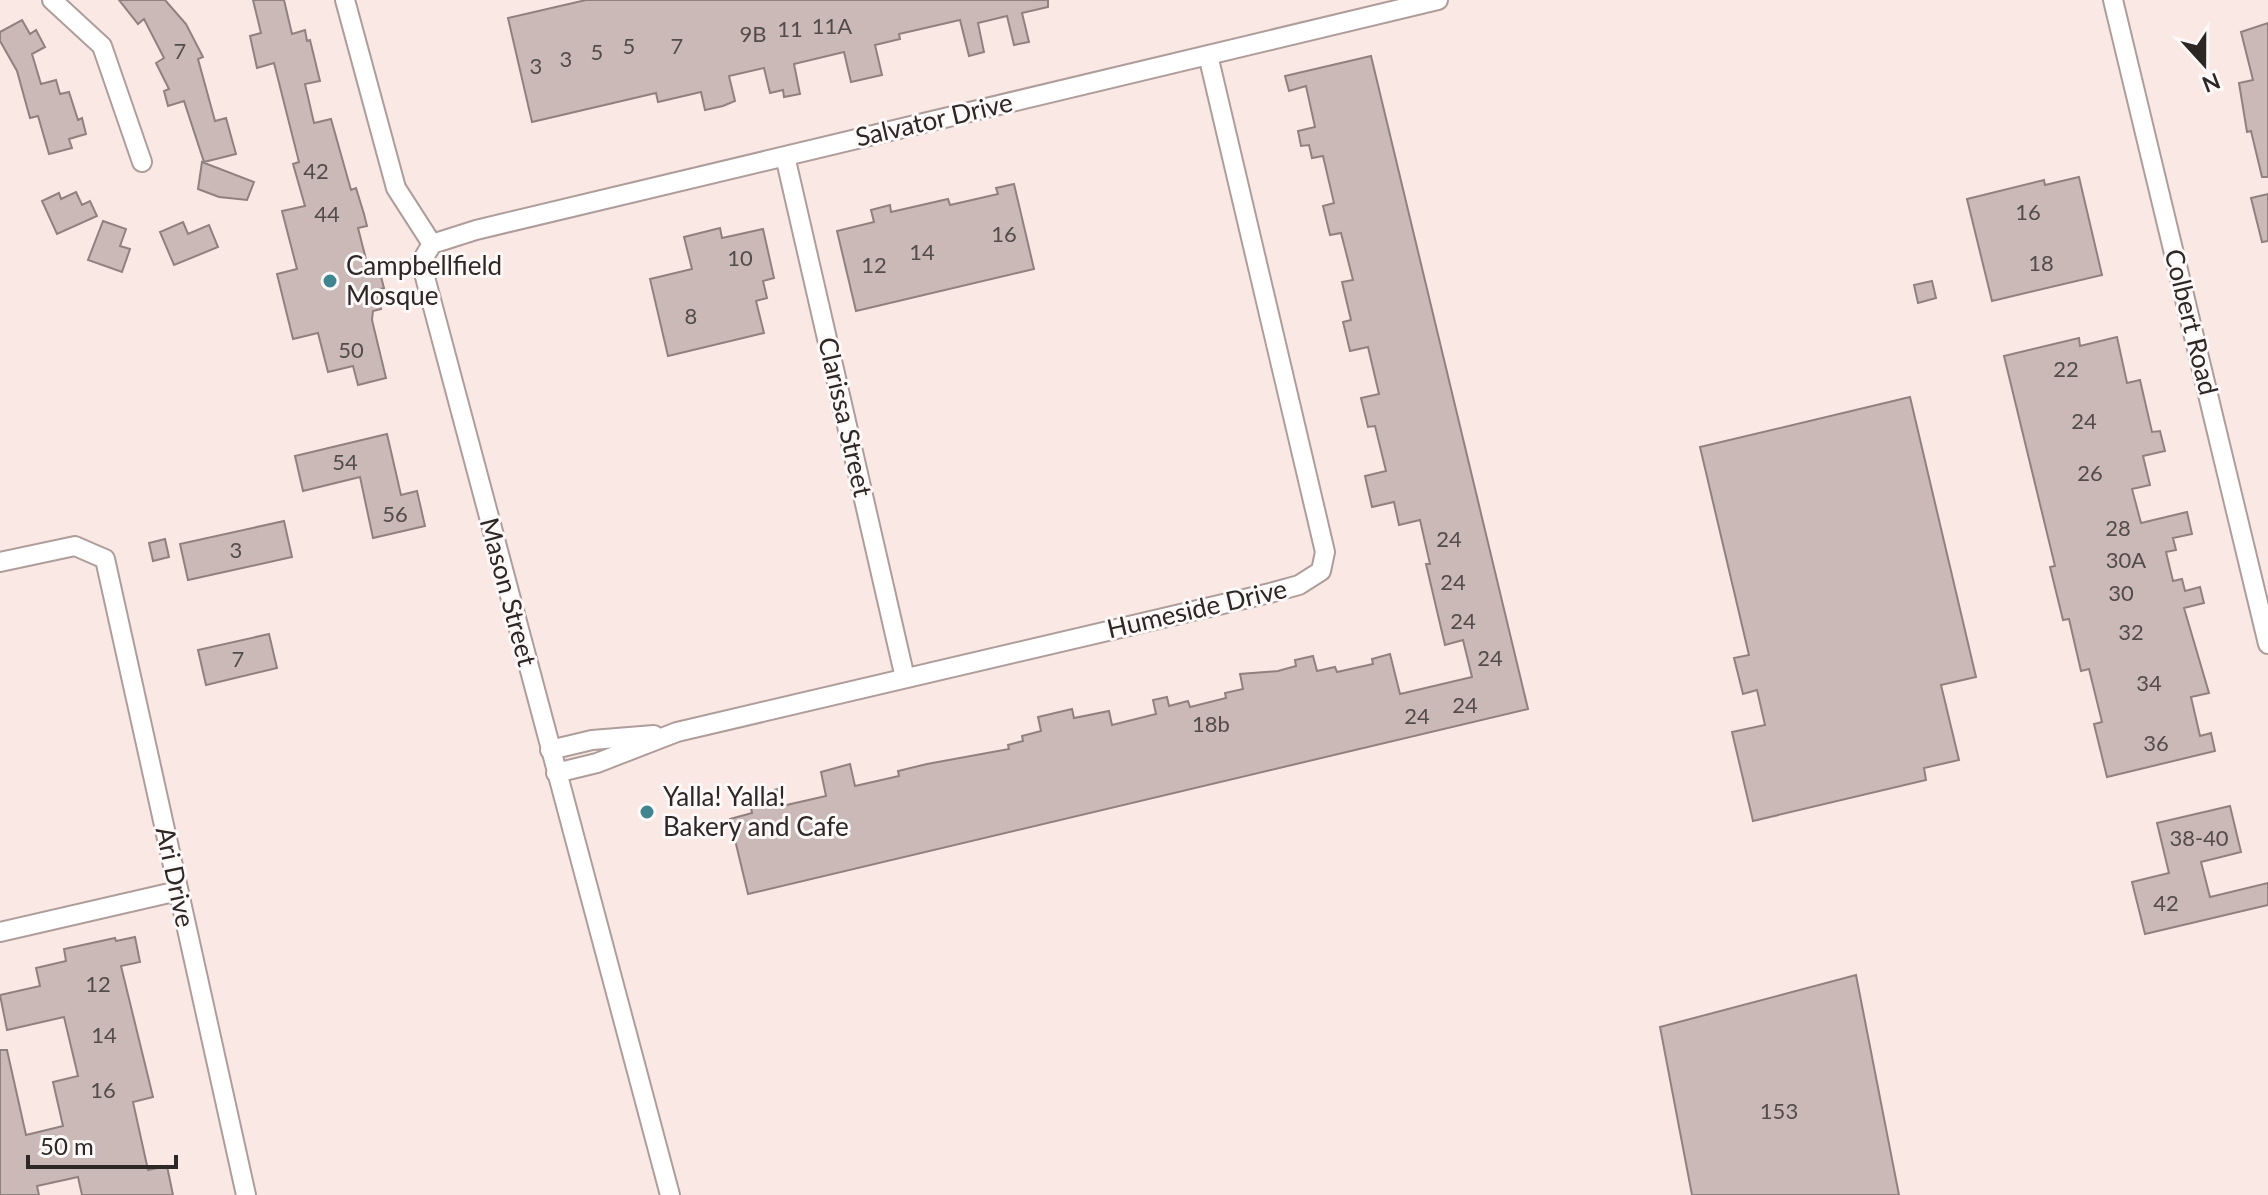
<svg xmlns="http://www.w3.org/2000/svg" width="2268" height="1195" font-family="Lato,sans-serif">
<style>
.building{fill:#cab9b6;stroke:#91817e;stroke-width:2}
.lines{fill:none;stroke-linecap:round;stroke-linejoin:round}
.minor-casing{stroke:#ae9d9a;stroke-width:22}
.minor{stroke:#fff;stroke-width:18}
.poi-dot{fill:#408691;stroke:#fdf9f8;stroke-width:3}
.labels{text-anchor:middle;stroke-width:6;stroke-linejoin:round;paint-order:stroke}
.number-label{font-size:22px;fill:#544c4a}
.street-label{font-size:26px;fill:#2d2726;stroke:#fdf9f8}
.poi-label{font-size:26px;fill:#2d2726;stroke:#fdf9f8;text-anchor:start}
</style>
<rect width="100%" height="100%" fill="#fae8e5"/>
<!-- building -->
<path class="building" d="M119,0H165L186,24L203,57L198,59L215,121L226,118L236,154L204,162L184,101L168,106L164,91L169,89L156,63L164,58L144,19L138,24Z
M253,0H284L292,34L305,30L307,41L310,40L320,81L305,84L314,123L331,119L351,190L356,188L364,214L367,226L358,228L369,271L379,269L384,288L376,290L381,309L373,311L372,320L386,378L358,385L353,366L328,372L318,333L293,339L277,274L297,269L282,211L305,206L293,164L299,162L274,63L257,68L250,36L261,33Z
M586,0H1048V7L1022,13L1029,42L1014,45L1007,16L978,23L984,52L969,56L960,20L899,34L900,39L875,45L882,75L851,82L844,52L794,64L800,94L784,97L783,90L770,93L764,68L729,76L735,101L723,106L705,110L701,92L658,102L656,93L532,122L508,18Z
M22,20L30,34L36,30L45,47L32,54L41,84L56,80L60,94L69,92L78,120L82,118L86,134L69,139L72,148L49,154L38,116L30,118L17,71L0,41V32Z
M2268,23V177H2262L2251,131L2247,132L2239,83L2253,80L2241,32Z
M1371,56L1528,709L748,894L730,819L752,813L749,796L778,789L782,806L826,796L821,772L850,764L855,786L899,776L898,771L927,764L1009,749L1008,745L1023,741L1022,736L1041,731L1038,717L1072,709L1074,718L1109,711L1112,725L1156,714L1153,700L1167,697L1169,706L1188,701L1190,707L1226,698L1225,693L1243,689L1240,674L1278,671L1296,666L1295,660L1313,656L1317,671L1335,667L1337,672L1373,664L1372,659L1390,654L1400,694L1472,677L1463,640L1445,645L1426,564H1430L1420,520L1399,525L1394,502L1372,507L1365,476L1386,471L1375,426L1368,427L1361,398L1379,394L1368,347L1350,351L1343,322L1351,320L1342,282L1353,280L1341,233L1330,235L1323,206L1334,203L1323,156L1312,158L1309,145L1301,146L1298,131L1315,127L1306,86L1289,91L1285,76Z
M202,162L254,182L247,200L219,197L198,189Z
M2079,177L2102,275L1992,301L1967,199L2044,180L2045,185Z
M1014,184L1034,269L856,311L837,231L874,222L871,210L890,205L891,212L948,199L950,205L998,194L996,188Z
M76,192L82,205L90,201L97,216L57,234L42,201L59,193L61,199Z
M2268,194V241L2262,242L2251,198Z
M103,221L126,229L120,246L130,249L122,272L88,260Z
M183,222L188,234L209,225L218,247L174,265L160,232Z
M720,228L722,238L763,229L774,278L763,281L767,298L756,301L764,333L668,356L650,279L692,269L684,237Z
M1932,281L1936,298L1918,303L1914,285Z
M2117,337L2127,383L2140,380L2152,432L2160,431L2165,451L2143,456L2150,485L2132,489L2141,523L2187,512L2192,534L2173,538L2176,550L2166,552L2173,581L2182,579L2185,591L2200,587L2204,603L2184,608L2209,693L2191,697L2200,736L2211,733L2215,751L2107,777L2094,724L2102,722L2089,669L2081,671L2069,619L2063,620L2050,567L2055,566L2004,356L2079,338L2080,346Z
M1910,397L1976,677L1941,685L1959,760L1924,768L1926,780L1753,821L1732,732L1765,725L1757,690L1743,694L1734,658L1749,655L1700,447Z
M387,434L401,495L417,491L425,526L373,538L360,477L303,491L295,456Z
M284,521L292,557L188,580L180,544Z
M165,539L169,557L153,561L149,543Z
M269,634L277,668L206,685L198,650Z
M2230,806L2241,852L2201,862L2210,897L2268,883V905L2145,934L2132,882L2169,873L2157,823Z
M135,937L140,962L121,966L153,1097L133,1102L148,1170L167,1166L173,1195H82L78,1177L37,1186L39,1195H0V1050H7L26,1135L63,1126L53,1082L78,1076L64,1017L7,1030L0,995L40,986L36,968L66,961L64,949L115,938L116,941Z
M1856,975L1899,1195H1692L1660,1027Z"/>
<g class="lines">
<defs>
<path id="minor" d="M52,0L102,46L142,162
M345,0L396,188L432,244
M2113,0L2268,644
M785,156L905,678
M432,244L476,230L1438,0
M432,244L421,262L670,1195
M0,562L75,546L105,559L246,1195
M550,750L592,740L654,735
M556,773L597,763L677,732L1270,593L1299,585L1321,571L1325,552L1208,55
M0,932L178,891"/>
</defs>
<!-- minor casing -->
<use href="#minor" class="minor-casing"/>
<!-- minor -->
<use href="#minor" class="minor"/>
</g>
<!-- markers -->
<g class="poi-dot">
<circle cx="330" cy="281" r="8"/>
<circle cx="647" cy="812" r="8"/>
</g>
<g class="labels">
<!-- number labels -->
<g class="number-label">
<text x="832" y="34">11A</text>
<text x="790" y="37">11</text>
<text x="753" y="42">9B</text>
<text x="629" y="54">5</text>
<text x="677" y="54">7</text>
<text x="180" y="59">7</text>
<text x="597" y="60">5</text>
<text x="566" y="67">3</text>
<text x="536" y="74">3</text>
<text x="316" y="179">42</text>
<text x="2028" y="220">16</text>
<text x="327" y="222">44</text>
<text x="1004" y="242">16</text>
<text x="922" y="260">14</text>
<text x="740" y="266">10</text>
<text x="2041" y="271">18</text>
<text x="874" y="273">12</text>
<text x="691" y="324">8</text>
<text x="351" y="358">50</text>
<text x="2066" y="377">22</text>
<text x="2084" y="429">24</text>
<text x="345" y="470">54</text>
<text x="2090" y="481">26</text>
<text x="395" y="522">56</text>
<text x="2118" y="536">28</text>
<text x="1449" y="547">24</text>
<text x="236" y="558">3</text>
<text x="2126" y="568">30A</text>
<text x="1453" y="590">24</text>
<text x="2121" y="601">30</text>
<text x="1463" y="629">24</text>
<text x="2131" y="640">32</text>
<text x="1490" y="666">24</text>
<text x="238" y="667">7</text>
<text x="2149" y="691">34</text>
<text x="1465" y="713">24</text>
<text x="1417" y="724">24</text>
<text x="1211" y="732">18b</text>
<text x="2156" y="751">36</text>
<text x="2199" y="846">38-40</text>
<text x="2166" y="911">42</text>
<text x="98" y="992">12</text>
<text x="104" y="1043">14</text>
<text x="103" y="1098">16</text>
<text x="1779" y="1119">153</text>
</g>
<!-- street labels -->
<g class="street-label">
<text transform="translate(934 120) rotate(-13)" y="9">Salvator Drive</text>
<text transform="translate(2191 322) rotate(76)" y="9">Colbert Road</text>
<text transform="translate(845 417) rotate(77)" y="9">Clarissa Street</text>
<text transform="translate(508 592) rotate(75)" y="9">Mason Street</text>
<text transform="translate(1197 609) rotate(-13)" y="9">Humeside Drive</text>
<text transform="translate(175 877) rotate(78)" y="9">Ari Drive</text>
</g>
<!-- poi labels -->
<g class="poi-label">
<text x="346" y="275">Campbellfield<tspan x="346" dy="30">Mosque</tspan></text>
<text x="663" y="806">Yalla! Yalla!<tspan x="663" dy="30">Bakery and Cafe</tspan></text>
</g>
</g>
<!-- north arrow -->
<g transform="translate(2204 64) rotate(159)" stroke="#fdf9f8" stroke-width="6" paint-order="stroke">
<path d="M0-6L14 30L0 20L-14 30Z" fill="#2d2726"/>
<text y="-12" font-size="22" font-weight="bold" text-anchor="middle" fill="#2d2726">N</text>
</g>
<!-- scale -->
<path d="M28 1155v12h148v-12" fill="none" stroke="#2d2726" stroke-width="4"/>
<text x="40" y="1155" font-size="24" fill="#2d2726" stroke="#fdf9f8" stroke-width="6" paint-order="stroke">50 m</text>
</svg>
